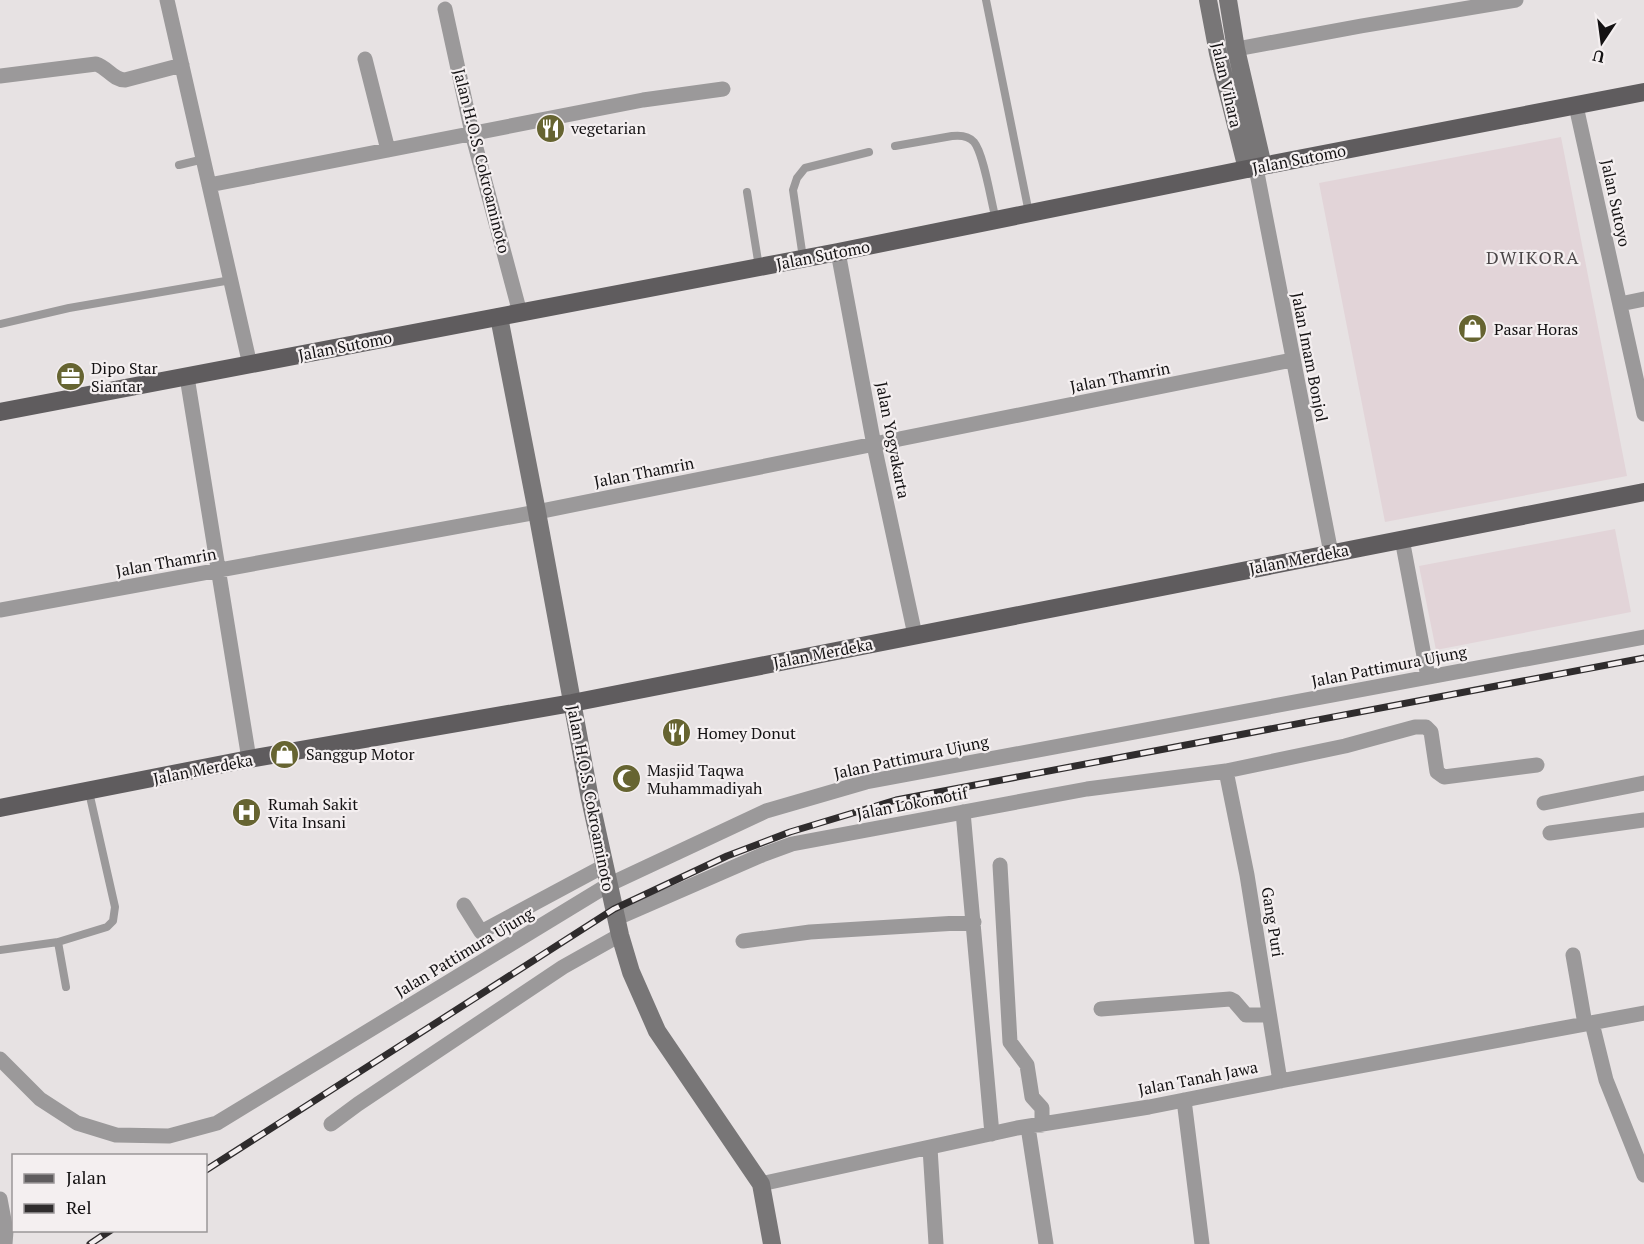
<svg xmlns="http://www.w3.org/2000/svg" width="1644" height="1244" font-family="'PT Serif',serif">
<style>
.built{fill:#e2d4d8}
.lines{fill:none;stroke-linecap:round;stroke-linejoin:round}
.lane{stroke:#9b999a;stroke-width:8}
.street{stroke:#9b999a;stroke-width:15}
.secondary{stroke:#787677;stroke-width:18}
.primary{stroke:#5f5c5e;stroke-width:18}
.rail-casing{stroke:#2f2c2d;stroke-width:7}
.rail{stroke:#f4eff0;stroke-width:4.5;stroke-dasharray:14;stroke-linecap:butt}
.labels{text-anchor:middle;stroke-width:4.5;stroke-linejoin:round;paint-order:stroke}
.street-label{font-size:16px;fill:#141213;stroke:#f4eff0}
.poi-label{font-size:16px;fill:#141213;stroke:#f4eff0;text-anchor:start}
.neighbourhood-label{font-size:18px;letter-spacing:1.5px;fill:#4a4647;stroke:#f4eff0}
</style>
<rect width="100%" height="100%" fill="#e7e2e3"/>
<!-- built -->
<path class="built" d="M1561,137L1627,476L1385,522L1319,183Z
M1615,529L1631,612L1436,650L1419,566Z"/>
<g class="lines">
<!-- lane -->
<path class="lane" d="M986,0L1029,213
M895,146L952,136C960,135 968,135 974,142C984,154 991,202 996,220
M179,165L204,159
M747,192L759,267
M803,258L793,190L797,178L805,168L869,152
M0,324L69,308L231,280
M58,942L66,987
M0,950L58,942L107,927L113,921L115,907L89,792"/>
<!-- street -->
<path class="street" d="M167,0L250,365
M445,9L472,133L520,313
M1226,51L1361,26L1516,0
M365,59L388,150
M0,76L96,64C107,67 113,80 125,80L182,65
M1576,106L1644,414
M1256,168L1331,553
M209,185L643,100L723,89
M838,252L874,445L915,635
M1620,304L1644,299
M187,377L249,759
M1402,539L1428,677
M0,610L537,512L1292,360
M1226,771L1247,875L1280,1081
M1544,803L1644,783
M963,812L992,1134
M1550,833L1644,820
M1000,865L1010,1042L1027,1065L1032,1097L1042,1108V1125
M464,905L481,932L604,866
M617,918L762,855L792,844L1087,789L1226,771L1345,746L1415,727H1426L1431,732L1437,772L1444,777L1537,765
M743,941L810,932L974,922
M1573,955L1585,1024
M1101,1009L1230,999L1234,1001L1246,1015H1269
M1592,1023L1606,1080L1644,1175
M0,1059L40,1099L77,1123L116,1135L169,1136L217,1123L608,885L766,811L866,782L1644,637
M1184,1100L1202,1244
M331,1124L358,1104L563,967L620,935
M1028,1127L1046,1244
M930,1148L936,1244
M761,1184L1017,1128L1149,1107L1280,1081L1644,1013
M0,1199L6,1231L5,1244"/>
<!-- secondary -->
<path class="secondary" d="M1208,0L1218,53L1247,169
M1228,0L1236,49L1263,166
M499,317L537,512L590,799L620,935L631,972L657,1031L761,1184L772,1244"/>
<!-- primary -->
<path class="primary" d="M0,412L838,252L1247,169L1644,92
M0,808L249,759L572,703L1644,492"/>
<defs>
<path id="rail" d="M206,1170L614,909L727,856L790,832L896,800L1644,658
M90,1244L111,1230"/>
</defs>
<!-- rail casing -->
<use href="#rail" class="rail-casing"/>
<!-- rail -->
<use href="#rail" class="rail"/>
</g>
<!-- icons -->
<defs>
<symbol id="restaurant-disc" viewBox="-11 -11 22 22"><circle r="9.5" fill="#666431" stroke="#f4eff0"/><path d="M-5-6h1v4h1v-4h1v4h1v-4h1v5L-1.5 .5V6h-2V.5L-5-1ZM5-6V6H3V1.5H1.5Q1.5-4 5-6Z" fill="#fff"/></symbol>
<symbol id="shop-disc" viewBox="-11 -11 22 22"><circle r="9.5" fill="#666431" stroke="#f4eff0"/><path d="M-5-2.5h2.3a2.7 3.5 0 0 1 5.4 0H5L5.5 6h-11ZM-1.5-2.5h3a1.5 2.3 0 0 0-3 0Z" fill="#fff"/></symbol>
<symbol id="office-disc" viewBox="-11 -11 22 22"><circle r="9.5" fill="#666431" stroke="#f4eff0"/><path d="M-6-3h4V-5.5h4V-3h4V5H-6ZM-1-4.5V-3h2v-1.5ZM-6 0V1H6V0Z" fill="#fff"/></symbol>
<symbol id="mosque-disc" viewBox="-11 -11 22 22"><circle r="9.5" fill="#666431" stroke="#f4eff0"/><path d="M3.5-4.9A6 6 0 1 0 3.5 4.9A5 5 0 1 1 3.5-4.9Z" fill="#fff"/></symbol>
<symbol id="hospital-disc" viewBox="-11 -11 22 22"><circle r="9.5" fill="#666431" stroke="#f4eff0"/><path d="M-5-5h3v3.5h4V-5h3V5h-3V1.5h-4V5h-3Z" fill="#fff"/></symbol>
</defs>
<g fill-rule="evenodd">
<use href="#restaurant-disc" x="534" y="112" width="33" height="33"/>
<use href="#shop-disc" x="1456" y="312" width="33" height="33"/>
<use href="#office-disc" x="54" y="360" width="33" height="33"/>
<use href="#restaurant-disc" x="660" y="716" width="33" height="33"/>
<use href="#shop-disc" x="268" y="738" width="33" height="33"/>
<use href="#mosque-disc" x="610" y="762" width="33" height="33"/>
<use href="#hospital-disc" x="230" y="796" width="33" height="33"/>
</g>
<g class="labels">
<!-- street labels -->
<g class="street-label">
<text transform="translate(1227 85) rotate(77)" y="6">Jalan Vihara</text>
<text transform="translate(1299 159) rotate(-11)" y="6">Jalan Sutomo</text>
<text transform="translate(482 161) rotate(76)" y="6">Jalan H.O.S. Cokroaminoto</text>
<text transform="translate(1616 203) rotate(78)" y="6">Jalan Sutoyo</text>
<text transform="translate(823 255) rotate(-11)" y="6">Jalan Sutomo</text>
<text transform="translate(345 346) rotate(-11)" y="6">Jalan Sutomo</text>
<text transform="translate(1310 357) rotate(79)" y="6">Jalan Imam Bonjol</text>
<text transform="translate(1120 377) rotate(-11)" y="6">Jalan Thamrin</text>
<text transform="translate(893 440) rotate(79)" y="6">Jalan Yogyakarta</text>
<text transform="translate(644 472) rotate(-11)" y="6">Jalan Thamrin</text>
<text transform="translate(1299 559) rotate(-11)" y="6">Jalan Merdeka</text>
<text transform="translate(166 562) rotate(-10)" y="6">Jalan Thamrin</text>
<text transform="translate(823 653) rotate(-11)" y="6">Jalan Merdeka</text>
<text transform="translate(1389 666) rotate(-11)" y="6">Jalan Pattimura Ujung</text>
<text transform="translate(911 757) rotate(-12)" y="6">Jalan Pattimura Ujung</text>
<text transform="translate(203 769) rotate(-11)" y="6">Jalan Merdeka</text>
<text transform="translate(591 798) rotate(79)" y="6">Jalan H.O.S. Cokroaminoto</text>
<text transform="translate(912 803) rotate(-11)" y="6">Jalan Lokomotif</text>
<text transform="translate(1273 922) rotate(81)" y="6">Gang Puri</text>
<text transform="translate(464 952) rotate(-31)" y="6">Jalan Pattimura Ujung</text>
<text transform="translate(1198 1078) rotate(-11)" y="6">Jalan Tanah Jawa</text>
</g>
<!-- poi labels -->
<g class="poi-label">
<text x="571" y="134">vegetarian</text>
<text x="1494" y="335">Pasar Horas</text>
<text x="91" y="374">Dipo Star<tspan x="91" dy="18">Siantar</tspan></text>
<text x="697" y="739">Homey Donut</text>
<text x="306" y="760">Sanggup Motor</text>
<text x="647" y="776">Masjid Taqwa<tspan x="647" dy="18">Muhammadiyah</tspan></text>
<text x="268" y="810">Rumah Sakit<tspan x="268" dy="18">Vita Insani</tspan></text>
</g>
<!-- neighbourhood labels -->
<g class="neighbourhood-label">
<text x="1533" y="264">DWIKORA</text>
</g>
</g>
<!-- legend -->
<rect x="12" y="1154" width="195" height="78" fill="#f4eff0" stroke="#9a9798" stroke-width="1.5"/>
<rect x="24" y="1174" width="30" height="9" fill="#5f5c5e" stroke="#9a9798" stroke-width="1.5"/>
<text x="66" y="1184" font-size="18" fill="#141213">Jalan</text>
<rect x="24" y="1204" width="30" height="9" fill="#2f2c2d" stroke="#9a9798" stroke-width="1.5"/>
<text x="66" y="1214" font-size="18" fill="#141213">Rel</text>
<!-- north arrow -->
<g transform="translate(1602 42) rotate(193)" stroke="#f4eff0" stroke-width="4.5" paint-order="stroke">
<path d="M0-4.5L10 22L0 15L-10 22Z" fill="#141213"/>
<text y="-9" font-size="16" font-weight="bold" text-anchor="middle" fill="#141213">U</text>
</g>
</svg>
